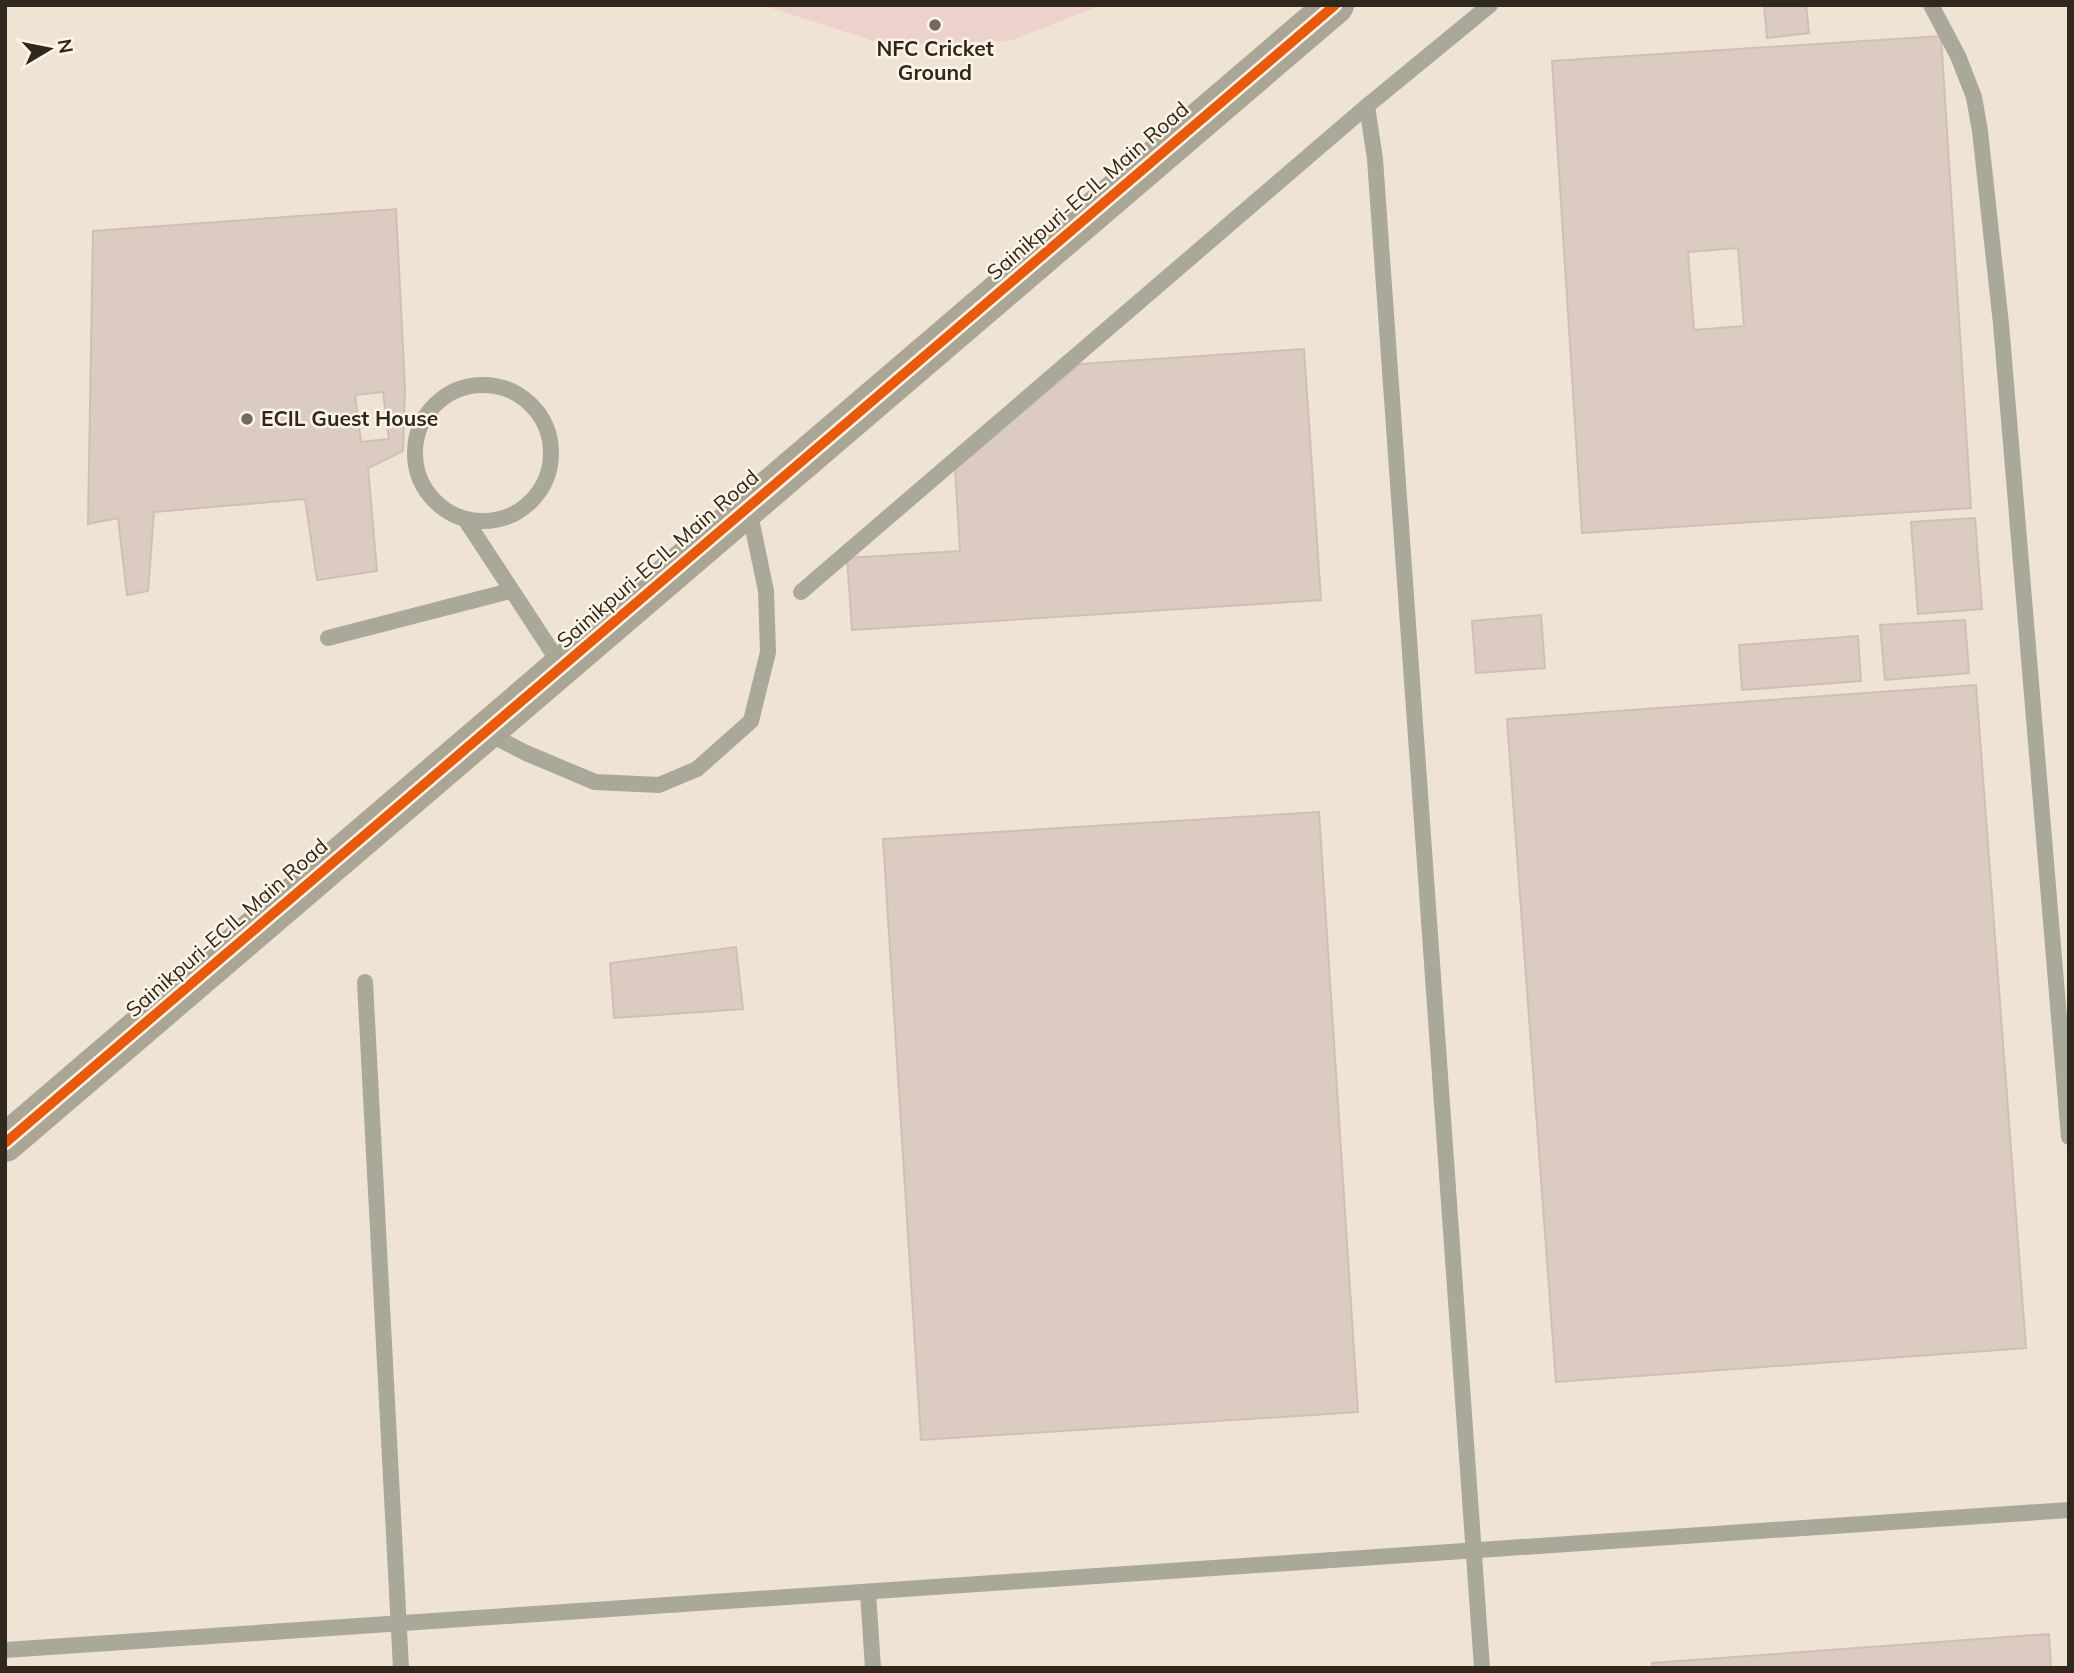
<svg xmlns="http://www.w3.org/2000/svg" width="2074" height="1673" font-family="Mulish,sans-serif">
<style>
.green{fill:#edd2cb}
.building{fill:#dbcbc0;stroke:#cdc0b6;stroke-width:2;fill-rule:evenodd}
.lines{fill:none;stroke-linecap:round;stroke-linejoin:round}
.lane{stroke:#a9a899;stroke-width:16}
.secondary{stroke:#a9a695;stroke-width:38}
.cycleway-casing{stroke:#fef5e8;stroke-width:15}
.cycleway{stroke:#e8590c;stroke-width:10}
.poi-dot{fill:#73695c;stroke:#fef5e8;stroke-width:2.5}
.labels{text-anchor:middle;stroke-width:5;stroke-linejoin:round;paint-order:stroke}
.poi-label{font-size:21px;font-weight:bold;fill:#30281c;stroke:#fef5e8}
.street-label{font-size:21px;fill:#30281c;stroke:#fef5e8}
</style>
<rect width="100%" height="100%" fill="#efe3d3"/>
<!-- green -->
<path class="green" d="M762,5H1101L1010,41L886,45Z"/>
<!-- building -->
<path class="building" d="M1764,5H1806L1809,33L1767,38Z
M1941,36L1971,508L1582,533L1552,61ZM1738,248L1744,326L1694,330L1688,252Z
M396,209L405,388L403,451L368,468L377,571L317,580L305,499L154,512L148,591L127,595L118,518L88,524L93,231Z
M1304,349L1321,600L852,630L847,558L960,551L955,469L1080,364Z
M383,392L389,439L361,442L355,395Z
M1975,518L1982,609L1918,614L1911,522Z
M1541,615L1545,668L1476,673L1472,621Z
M1965,620L1969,673L1885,680L1880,625Z
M1858,636L1861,681L1742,690L1739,645Z
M1976,685L2026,1348L1556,1382L1507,719Z
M1319,812L1358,1412L921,1440L883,839Z
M736,947L743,1009L614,1018L610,963Z
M2049,1634L2051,1668H1653L1652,1663Z"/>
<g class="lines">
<!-- lane -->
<path class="lane" d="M1931,5L1958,56L1974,97L1980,131L2001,324L2069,1137
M1367,106L1375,159L1482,1668
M415 453a68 68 0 1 1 136 0a68 68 0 1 1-136 0Z
M465,519L562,667
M801,592L1367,106L1490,5
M328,638L510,591
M485,732L526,753L595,782L659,785L697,769L751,721L768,652L766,591L749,509
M365,982L401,1668
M868,1593L873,1668
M5,1650L2069,1510"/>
<!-- secondary -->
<path class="secondary" d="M5,1143L1335,5"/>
<defs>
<path id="cycleway" d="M5,1143L1335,5"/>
</defs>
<!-- cycleway casing -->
<use href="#cycleway" class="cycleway-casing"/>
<!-- cycleway -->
<use href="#cycleway" class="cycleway"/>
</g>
<!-- markers -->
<g class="poi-dot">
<circle cx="935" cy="25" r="7"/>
<circle cx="247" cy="419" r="7"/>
</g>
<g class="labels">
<!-- poi labels -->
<g class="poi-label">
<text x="935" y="56">NFC Cricket<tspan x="935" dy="24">Ground</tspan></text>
<text x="261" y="426" text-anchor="start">ECIL Guest House</text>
</g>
<!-- street labels -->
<g class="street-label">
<text transform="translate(1088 191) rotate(-41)" y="7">Sainikpuri-ECIL Main Road</text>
<text transform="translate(658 559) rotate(-41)" y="7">Sainikpuri-ECIL Main Road</text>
<text transform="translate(227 928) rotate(-41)" y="7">Sainikpuri-ECIL Main Road</text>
</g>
</g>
<!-- border -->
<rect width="2074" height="1673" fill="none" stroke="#30281c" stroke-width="14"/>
<!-- north arrow -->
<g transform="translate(49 49) rotate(80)" stroke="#fef5e8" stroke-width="5" paint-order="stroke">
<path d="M0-5L12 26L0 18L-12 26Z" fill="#30281c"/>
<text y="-10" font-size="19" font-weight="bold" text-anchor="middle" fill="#30281c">N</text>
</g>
</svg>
